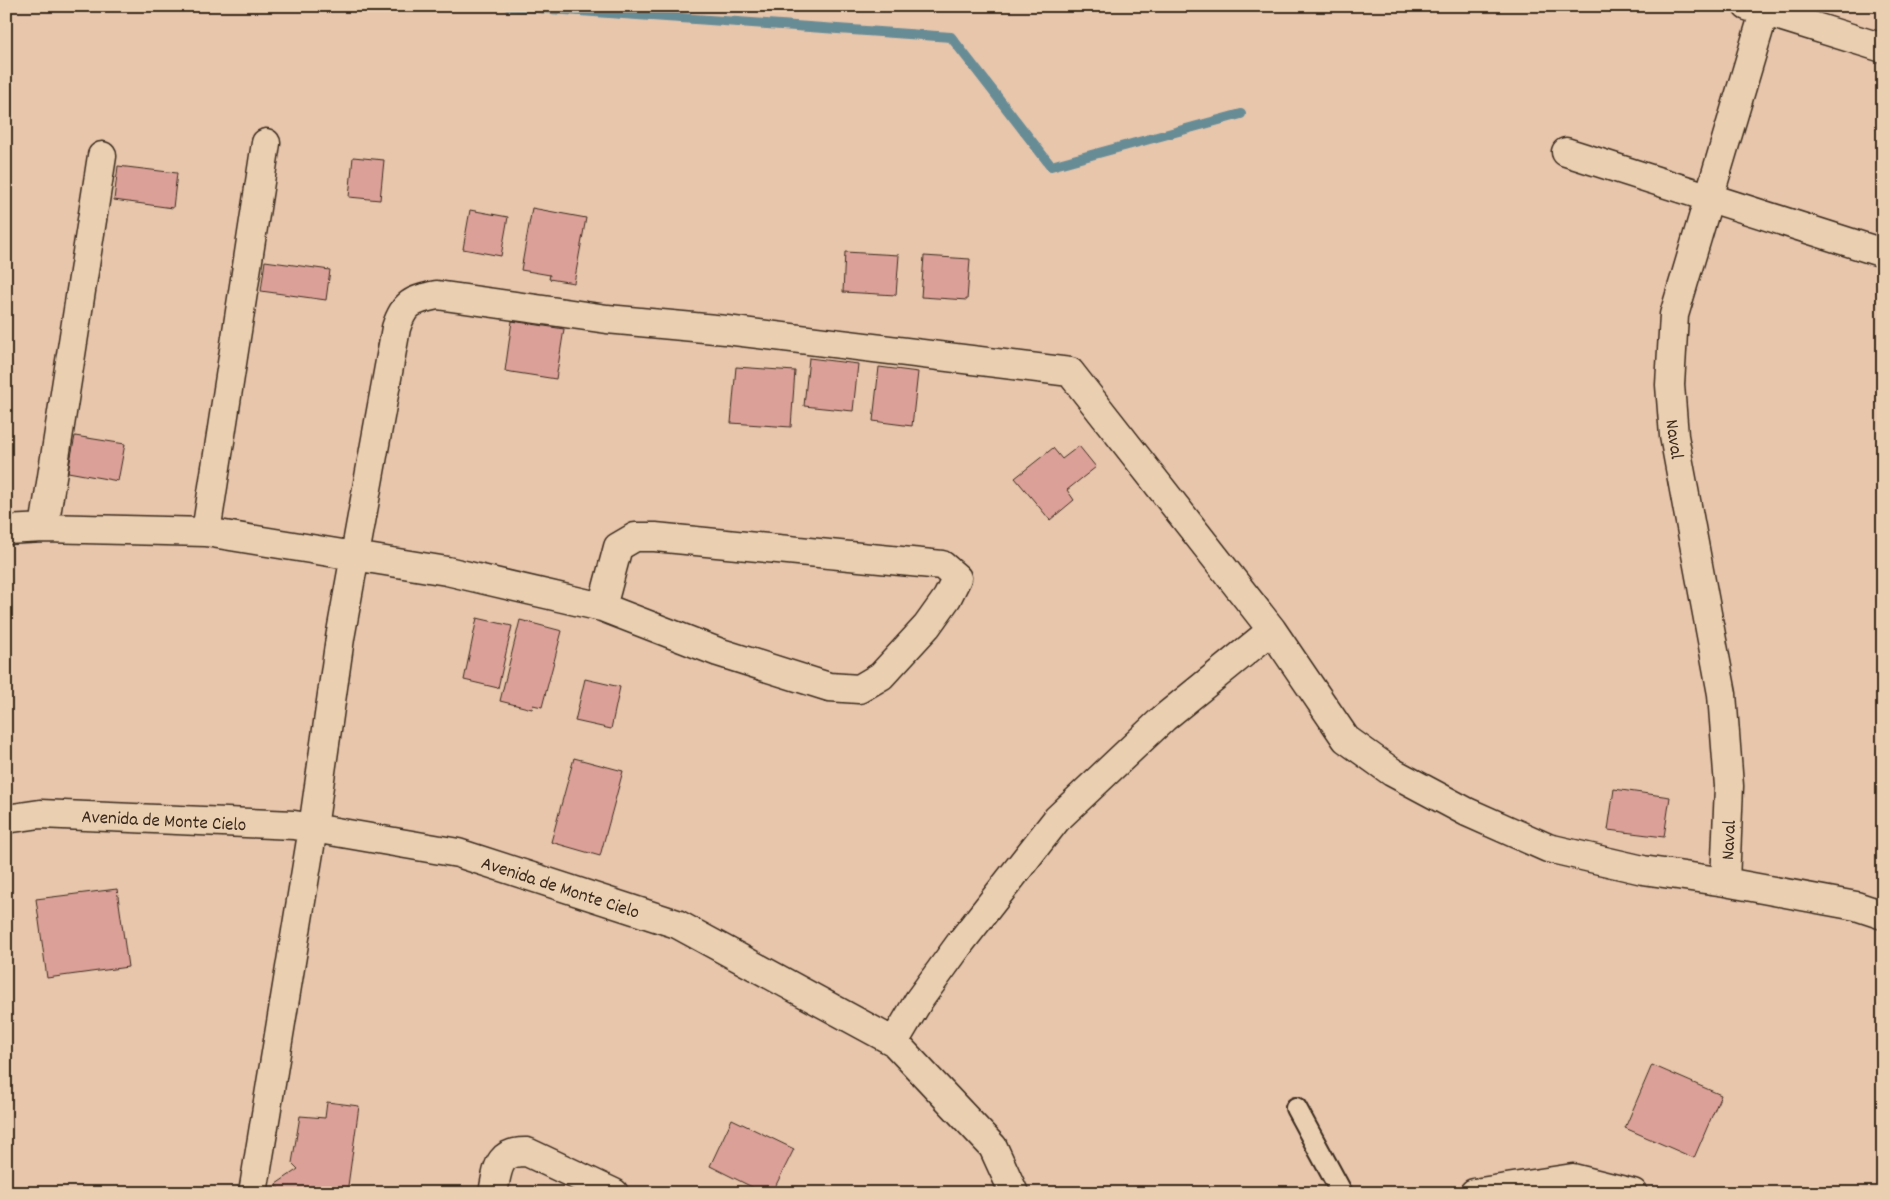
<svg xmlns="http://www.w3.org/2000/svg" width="1889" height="1199" font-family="Dekko,sans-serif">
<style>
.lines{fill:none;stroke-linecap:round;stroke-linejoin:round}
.stream{stroke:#678c96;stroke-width:10}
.building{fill:#dba198;stroke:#3b2a1e}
.service-casing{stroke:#3b2a1e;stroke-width:24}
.minor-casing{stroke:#3b2a1e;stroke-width:31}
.service{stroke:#eacfb1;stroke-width:20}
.minor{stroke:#eacfb1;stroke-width:28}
.labels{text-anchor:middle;stroke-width:5;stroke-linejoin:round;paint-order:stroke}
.street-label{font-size:19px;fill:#3b2a1e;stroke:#eacfb1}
</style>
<rect width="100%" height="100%" fill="#e7c6ac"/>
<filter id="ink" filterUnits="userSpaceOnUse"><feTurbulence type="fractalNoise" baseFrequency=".02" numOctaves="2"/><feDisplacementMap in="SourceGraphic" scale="10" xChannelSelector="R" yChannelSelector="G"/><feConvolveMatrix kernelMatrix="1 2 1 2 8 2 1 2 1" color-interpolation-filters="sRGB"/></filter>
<g filter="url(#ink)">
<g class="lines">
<!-- stream -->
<path class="stream" d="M508,6L951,37L1051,166L1241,114"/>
</g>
<!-- building -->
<path class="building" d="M353,157L384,160L380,200L349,197Z
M118,166L177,173L173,208L114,200Z
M532,208L586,218L574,283L549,279L550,275L521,270Z
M470,210L508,217L501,256L463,249Z
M845,252L899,255L896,295L843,292Z
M924,256L970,259L967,300L921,297Z
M265,261L330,270L326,300L261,291Z
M512,321L564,329L556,379L505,371Z
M809,358L858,364L853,411L804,406Z
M736,367L795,371L791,427L731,423Z
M879,367L918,372L912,426L873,421Z
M75,436L125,444L118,481L68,472Z
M1079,446L1096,467L1067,490L1074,500L1050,520L1015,478L1053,448L1062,459Z
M477,618L512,626L498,688L464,680Z
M520,620L562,631L542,707L533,705L532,709L500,701Z
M585,679L620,687L611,729L575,721Z
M574,758L623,771L600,856L551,842Z
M1614,789L1670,797L1664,837L1608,830Z
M117,889L128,967L47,978L36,899Z
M1652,1065L1721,1095L1694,1158L1625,1128Z
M327,1102L359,1106L347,1193H281L276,1184L298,1169L292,1163L300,1116L325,1118Z
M732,1119L794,1149L772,1193H764L710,1166Z"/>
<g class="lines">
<defs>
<path id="service" d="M1296,1108L1342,1193"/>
<path id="minor" d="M1747,6L1883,48
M1566,152L1883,253
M44,528L102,156
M6,530L44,528L206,532L447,571L602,607
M206,532L266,143
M635,537H655L942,565L957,578L947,598L927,626L881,676L859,689L829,687L718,652L602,607L618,547Z
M6,819L40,814L294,825L313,828L458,853L677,924L894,1042L993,1147L1014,1193
M1725,882L1729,786L1722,694L1674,436L1670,385L1674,315L1766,6
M894,1042L919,1000L961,942L1057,819L1164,718L1272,630
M253,1193L313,828L340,638L396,328C404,303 412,300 437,295L607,319L726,330L1070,372L1272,630L1346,739L1392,772L1467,812L1548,848L1643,870L1725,882L1856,906L1883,915
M493,1193C498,1169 497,1151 527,1152L614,1193
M1474,1193L1573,1178L1633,1193"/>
</defs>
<!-- service casing -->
<use href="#service" class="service-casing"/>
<!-- minor casing -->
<use href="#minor" class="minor-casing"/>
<!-- service -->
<use href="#service" class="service"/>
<!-- minor -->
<use href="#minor" class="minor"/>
</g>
</g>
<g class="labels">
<!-- street labels -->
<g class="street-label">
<text transform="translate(1676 439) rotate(82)" y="7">Naval</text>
<text transform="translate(164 819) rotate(3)" y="7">Avenida de Monte Cielo</text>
<text transform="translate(1727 840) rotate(-87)" y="7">Naval</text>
<text transform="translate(561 886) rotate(18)" y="7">Avenida de Monte Cielo</text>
</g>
</g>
<!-- margin -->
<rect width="1889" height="1199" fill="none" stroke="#eacfb1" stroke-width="25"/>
<rect x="12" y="12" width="1864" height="1174" fill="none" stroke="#3b2a1e" stroke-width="2" filter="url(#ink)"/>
</svg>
